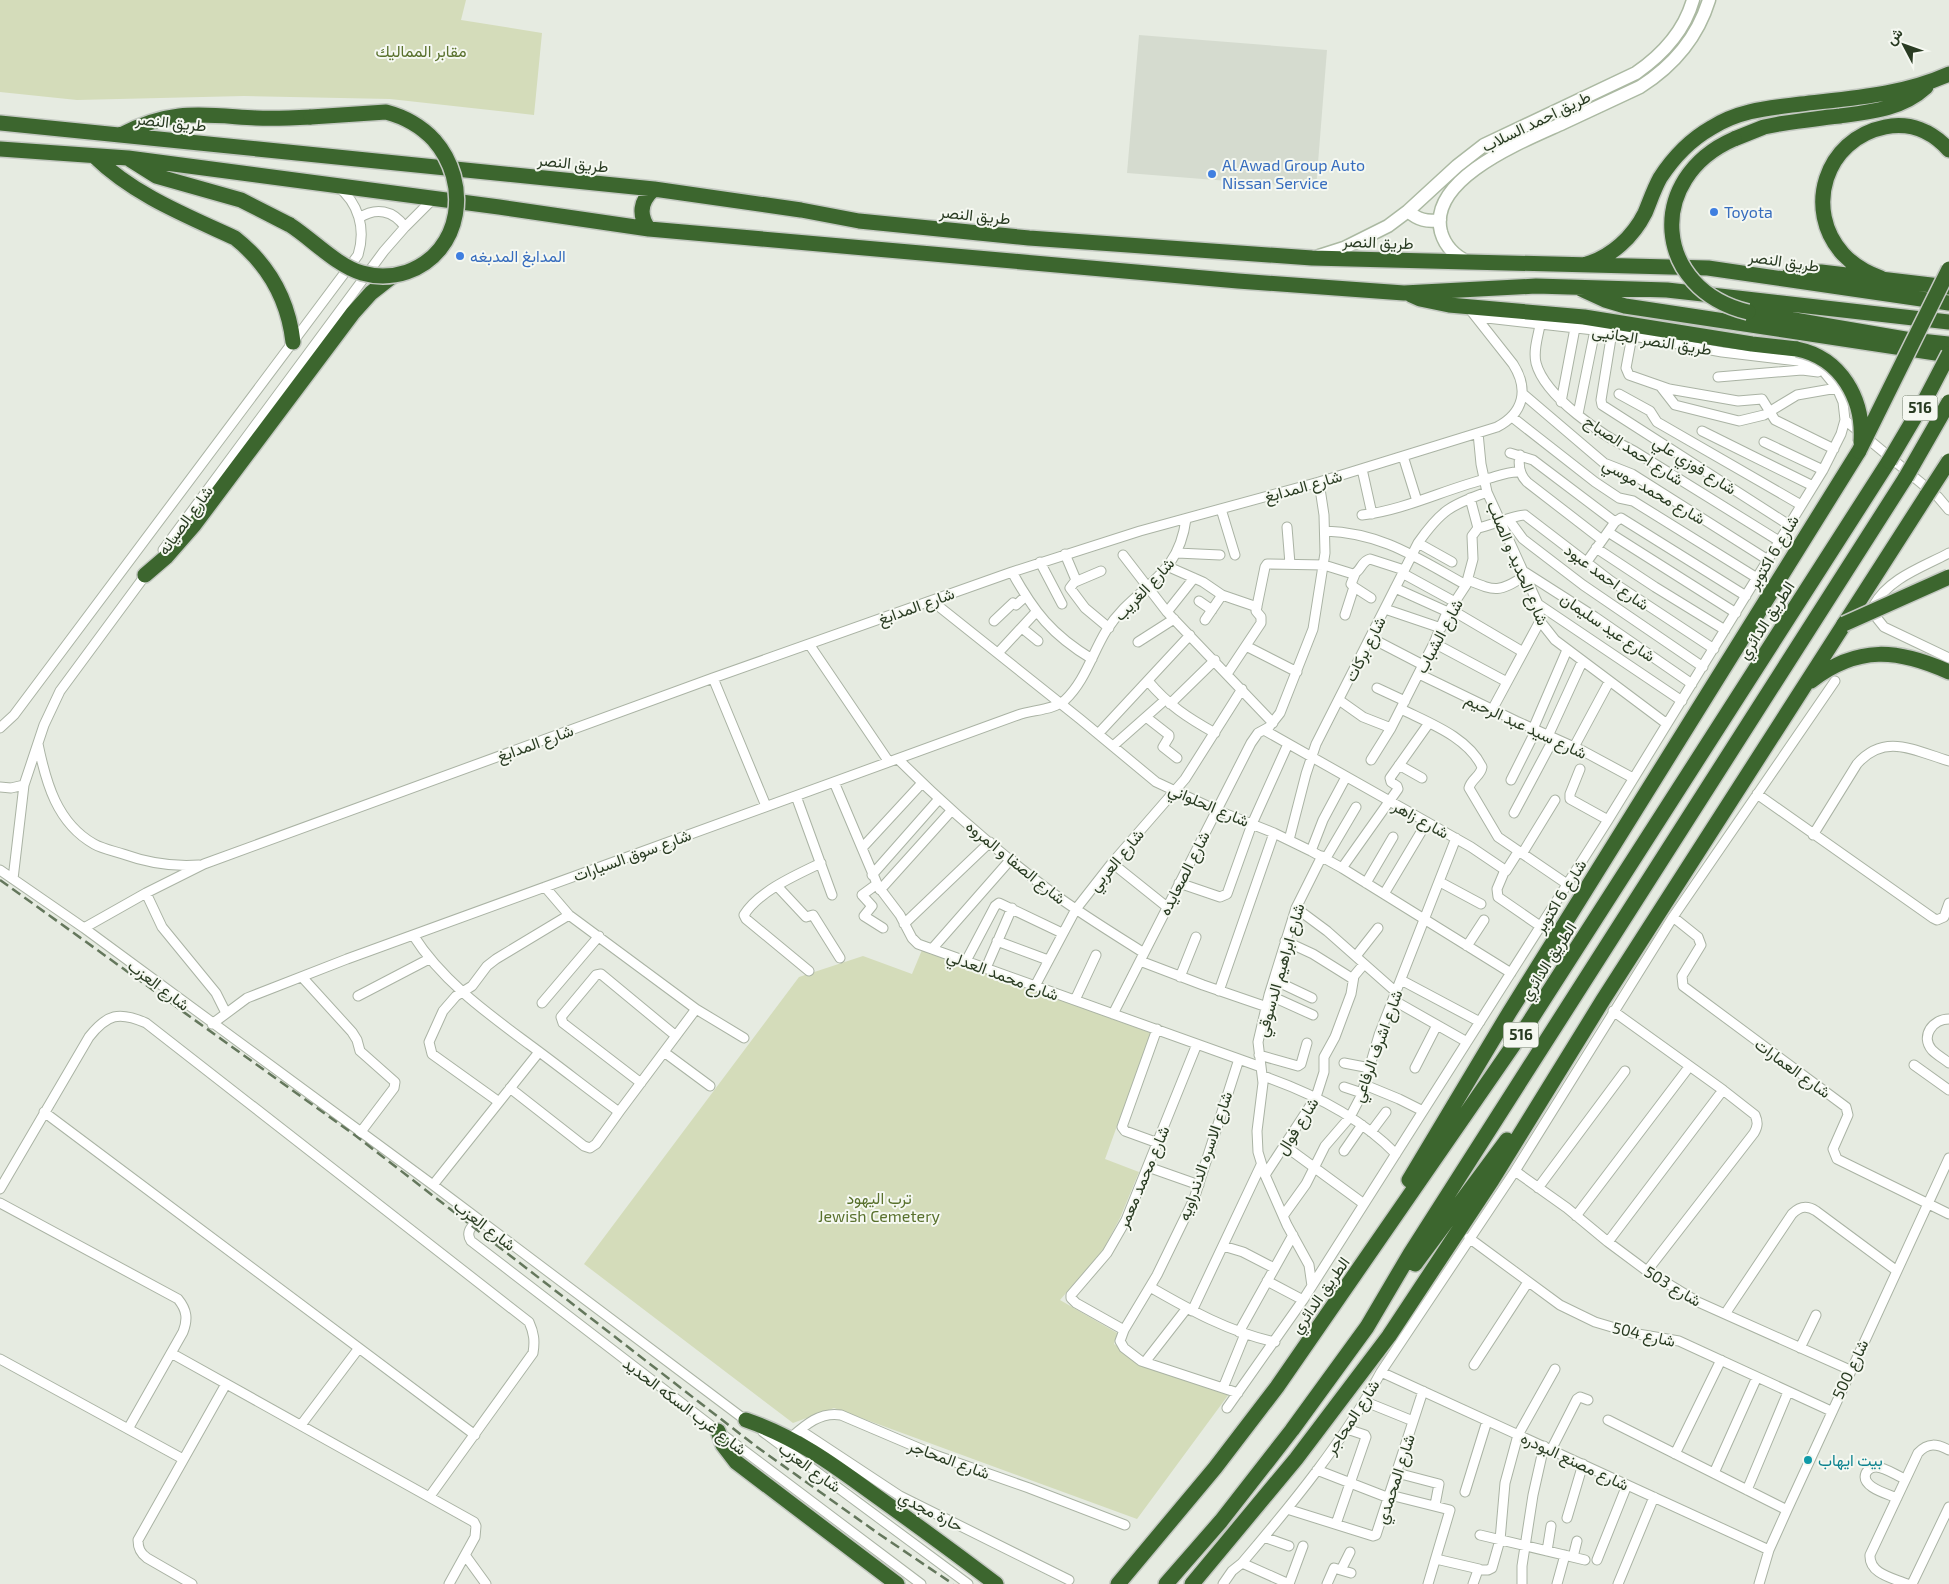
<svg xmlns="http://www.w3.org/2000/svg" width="1949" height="1584" font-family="'Exo 2',Vazirmatn,sans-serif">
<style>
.built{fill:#d5dbcf}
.green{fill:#d4dcba}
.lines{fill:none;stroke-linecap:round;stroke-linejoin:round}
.street-casing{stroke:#aab3a4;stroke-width:11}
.secondary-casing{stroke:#abb9a2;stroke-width:15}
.highway-casing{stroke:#c3c8c1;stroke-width:18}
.street{stroke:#fff;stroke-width:9}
.secondary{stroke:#fff;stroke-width:12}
.highway{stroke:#3c662e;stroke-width:15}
.rail{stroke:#64775c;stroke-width:2.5;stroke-dasharray:10 5;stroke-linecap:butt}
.highway-bridge-casing{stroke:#c3c8c1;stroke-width:18;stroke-linecap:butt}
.highway-bridge{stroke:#3c662e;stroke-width:15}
.shop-dot{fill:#3f7fe0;stroke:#f5f8f1;stroke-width:2}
.culture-dot{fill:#0f9aa8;stroke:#f5f8f1;stroke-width:2}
.labels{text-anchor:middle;stroke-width:4;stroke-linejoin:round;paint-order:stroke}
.shield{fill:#f5f8f1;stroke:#667460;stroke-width:1}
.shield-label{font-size:15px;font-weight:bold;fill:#293b22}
.park-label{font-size:16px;fill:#59712d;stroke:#f5f8f1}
.street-label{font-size:16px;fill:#293b22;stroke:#f5f8f1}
.shop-label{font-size:16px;fill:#366cbe;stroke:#f5f8f1;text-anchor:start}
.culture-label{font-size:16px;fill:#0d838f;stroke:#f5f8f1;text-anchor:start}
</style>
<rect width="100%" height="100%" fill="#e6ebe1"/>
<!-- built -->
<path class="built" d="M1139,35L1327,50L1316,188L1127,173Z"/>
<!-- green -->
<path class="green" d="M0,0H466L461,20L542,33L534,115L390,99L244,96L77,100L0,92Z
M922,950L1151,1033L1105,1159L1139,1172L1120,1218L1103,1250L1060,1300L1117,1333L1114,1344L1143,1364L1229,1394L1137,1519L834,1408L793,1423L584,1264L799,977L863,956L912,974Z"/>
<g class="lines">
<defs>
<path id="street" d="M359,218C376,207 393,210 405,227
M1540,325C1538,337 1533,350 1536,363C1545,397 1603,436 1634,451L1779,541
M1612,332L1601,400L1602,405L1789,525
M1632,336L1626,368L1629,375L1669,389L1738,401L1762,399L1775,420L1834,449
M1718,377L1802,370L1818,372
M1661,387L1675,405L1739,421L1764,415L1797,395L1837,388
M1523,394L1604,463L1632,474L1768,560
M1619,394L1650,411L1657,422L1801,505
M1561,402L1575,328
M1578,414L1595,330
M1512,417L1595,482L1619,498L1633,501L1757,578
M1845,420L1938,497L1949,510
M1702,431L1813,486
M1478,433L1481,464L1487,492L1538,604L1540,621L1555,640L1667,724
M1764,442L1823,470
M1510,453L1533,460L1615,522
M1520,455C1518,465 1519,474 1527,482L1602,540
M1403,456L1417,501
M1362,469L1372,514
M1470,498L1478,528
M1221,509L1235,555
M1362,515C1406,510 1447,488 1490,478C1500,475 1510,471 1520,472
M1509,520L1523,539L1583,585L1703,667
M1287,527L1290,564
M1325,531C1383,533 1417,558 1466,585
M1608,532L1736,613
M1418,543L1452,562
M1596,548L1655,587L1725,630
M163,550L384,251L405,227L434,198
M1177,553L1220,555
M1949,553C1923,567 1889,578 1874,605L1876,617L1884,627L1949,658
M1065,554L1076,580L1070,588L1085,608L1109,628
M1123,555L1167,612L1273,723
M1040,562L1062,604
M1586,563L1615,522L1621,518L1746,596
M1169,567L1203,582L1222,595L1257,607
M1523,571L1595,617L1692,684
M1012,572C1034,612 1052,635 1092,659
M1402,573L1455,602
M1468,580C1497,592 1498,592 1525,576
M1075,582L1101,571
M1354,587L1371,598
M1395,588L1448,612
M932,601L1080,719L1156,782L1216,810L1274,833L1311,851L1342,868L1511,973
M1199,601L1212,610
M1538,604L1682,701
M1385,609L1441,628
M1450,609L1523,652
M1167,612L1194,578
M1345,615L1354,587L1351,584L1355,574
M1205,620L1222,595
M994,621L1013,603L1016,605L1026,596
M1022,628L1038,641
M1371,638L1423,665
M1138,642L1174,619
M1434,643L1507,682
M809,644L889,762
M1246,646L1297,672
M998,653L1036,612
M1227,674L1261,623V617L1256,611L1265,567L1267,564L1324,565L1353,574C1361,572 1361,561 1370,559L1404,570
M1419,674L1516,721L1583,751L1633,778
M713,678L766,806
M1148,681C1168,705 1188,718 1215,733
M1377,688L1405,701
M1339,700L1363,717L1391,728
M1170,704L1215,660
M1401,709C1429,723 1468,737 1482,767C1481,776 1471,779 1469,788L1498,837L1567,884
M1492,710L1540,621
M1146,717L1169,735V737L1163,747L1177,758
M0,728L14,715L358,255C366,229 359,203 337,186
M1533,729L1567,650
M1264,730L1471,847L1505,870L1497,889L1498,897L1540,926
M1098,734L1190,635
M1548,736L1582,662
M38,744C46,783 57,823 94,844C103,849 114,851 123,854C148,863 172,867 199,865
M1113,746L1165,700
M1574,747L1609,682
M898,759C946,807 999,853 1054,894C1083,915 1114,934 1144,953
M1371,760L1391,728L1434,643L1445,617L1466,585L1473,559L1472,536L1478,528C1489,526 1518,514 1525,515L1611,581L1714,649
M1399,765L1422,778
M1580,769L1570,794V799L1608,820
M1511,780L1536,730
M834,782L878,886L900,915L912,938L918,944L1261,1067
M0,787L11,788L24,785
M1757,794L1933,918L1937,920L1944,917L1949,903
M796,796L832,895
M1514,813L1554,738
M1813,835L1857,764C1885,732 1915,751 1949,761
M1289,840L1306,774L1316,744L1418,543C1441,510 1451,505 1487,492
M862,848L922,783
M1311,851L1323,820L1346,777
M1522,854L1555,800
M1326,858L1356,807
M1112,863L1167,907
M1342,868L1398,789L1397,786L1391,782L1390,778L1429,723
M0,870L84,928L433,1185L748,1422
M1506,871L1518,852
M872,875L939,799
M13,879L24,785L44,725L60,691L147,573
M1440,882L1481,904
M1179,883L1220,897L1227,894L1252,824L1288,744
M1366,883L1393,837
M877,884L862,895L872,906L864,916L883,928
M777,886L806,917L813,915L840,958
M545,887L569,915L696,1009
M880,890L952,810
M146,893L162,927L216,993L226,1013
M1384,894L1427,822
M1296,908L1327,931L1396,992
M1673,917L1698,937L1701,945L1682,976L1683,986L1846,1107L1848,1115L1833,1149L1837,1159L1949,1214
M904,924L990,842
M84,928L146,893L204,864L713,678L1012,572L1140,531L1319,482L1497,427C1524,413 1529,389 1513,364L1468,307
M413,935C442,981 487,1013 530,1045C560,1067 589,1090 619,1112L696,1009L744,1038
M997,941L1048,960
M1285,941L1313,954L1353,979
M1467,946L1484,920
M932,949L1011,859
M1356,956L1378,928
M966,961L995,906L999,903L1062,933
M1140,961L1203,985L1267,1007
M986,968L1012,908
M809,971L746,919L744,915C759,891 796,875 821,863
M302,977L352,1032L357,1040L360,1051L395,1082L394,1088L360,1133
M1180,977L1196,937
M1274,980L1312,998
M1401,980L1480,1022
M1035,986L1076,909L1112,863L1185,779L1242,689
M1219,991L1274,833
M1269,995L1313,1015
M358,996L429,959
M1075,1000L1096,955
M1393,1000L1467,1042
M542,1003L599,936
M1613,1011L1723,1090L1755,1115C1758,1122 1758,1126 1754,1133L1647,1271
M1113,1014L1251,743L1258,733L1269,727L1280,713L1313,629L1325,553L1324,515L1319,482
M1949,1019C1933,1019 1920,1036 1932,1050C1937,1055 1944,1059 1949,1063
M212,1024L247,998L347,959L1018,715C1032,710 1054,710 1065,700C1085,681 1092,654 1106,631C1135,585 1178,581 1186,519
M1157,1029L1122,1127L1125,1131L1158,1143
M664,1052L710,1086
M1259,1055L1298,1066L1301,1064L1307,1043
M1344,1063L1370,1068
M1914,1065L1949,1090
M1415,1068L1437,1025
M1263,1076C1312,1093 1360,1117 1396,1154
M641,1083L563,1023L561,1017L596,975L601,974L676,1036
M1365,1085L1399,1099L1423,1111
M1344,1087L1362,1093
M510,1088L584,1146L590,1148L596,1144L619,1112
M499,1102L432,1054L429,1042L443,1011L456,996L472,986L487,966L496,959L569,915
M44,1112L475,1435
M1371,1132L1386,1112
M1285,1146L1364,1204
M1344,1151L1362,1125
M1148,1167L1199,1185
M1515,1171L1567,1208L1608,1242L1647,1271L1698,1302L1850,1370
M1265,1175L1316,1097L1324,1072V1057L1335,1037L1351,994L1354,976L1364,964
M433,1185L539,1052
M1538,1188L1625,1071
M0,1189L89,1037C107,1014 119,1011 146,1023L529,1322C534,1333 535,1341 533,1353L430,1496
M0,1203L178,1299C187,1310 188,1319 183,1332L128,1429
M1283,1216L1306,1184L1325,1146L1350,1117L1361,1096L1379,1035L1456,838
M1576,1216L1689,1067
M478,1220C472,1226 465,1232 471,1241L718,1431L921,1584
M1469,1238L1560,1305L1595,1322L1632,1333L1679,1341L1831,1411
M1608,1242L1723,1090
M1223,1246L1243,1252L1274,1268
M1267,1281L1303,1300
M1312,1286L1309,1265L1287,1225L1265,1175L1258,1152L1257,1131L1263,1083L1258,1042L1269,995L1296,908L1322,856
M1150,1287C1190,1310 1229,1332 1275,1342
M1192,1311L1261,1165
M1725,1314L1792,1214C1800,1206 1807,1205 1816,1211L1897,1271
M1124,1330L1076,1303L1071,1298V1295L1107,1253L1126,1220L1197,1044
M1239,1332L1293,1235
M1800,1348L1816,1315
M171,1353L474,1522L476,1526L475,1537L449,1584
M0,1359L183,1459
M1145,1362L1187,1308
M1474,1365L1528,1282
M1381,1372L1769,1550
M1223,1388L1245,1334
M1238,1393L1141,1361L1124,1348L1120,1341L1124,1330L1157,1275L1194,1199L1239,1059
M1366,1402L1413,1421
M1227,1408L1303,1300L1608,820L1823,470L1841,434L1845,420L1843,402L1837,388L1824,372L1810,365L1798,361L1722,352L1612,332L1478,317
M1608,1420L1787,1510
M301,1425L359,1348
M800,1430L900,1496L1069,1580
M763,1432L968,1584
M787,1441C803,1427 819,1411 841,1415L935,1455L1029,1488L1125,1525
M1551,1450L1577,1399L1580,1397L1588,1400
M1675,1454L1721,1360
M1317,1470L1389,1498
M1397,1473L1439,1484L1435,1505
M1714,1473L1757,1377
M1747,1490L1788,1392
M1465,1492L1487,1421
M1390,1495L1450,1510L1428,1584
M1897,1498C1888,1494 1860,1487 1866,1473C1868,1469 1872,1467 1876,1467C1885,1467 1897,1476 1905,1479
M1287,1509L1373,1536L1376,1535L1423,1391
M1567,1518L1583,1464
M1336,1524L1366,1437L1365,1435L1347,1429
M1480,1535L1585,1560
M1264,1537L1289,1546
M1303,1546L1289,1584L1242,1563C1293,1503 1344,1441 1381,1372L1515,1171L1673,917L1835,681
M1547,1551L1551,1526
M465,1555L486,1584
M1573,1557L1577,1541
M1436,1559L1479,1569
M1597,1560L1627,1485
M1341,1570L1350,1552
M192,1584L147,1558C140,1553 138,1548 138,1540L226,1384
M1223,1584L1232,1571L1242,1563
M1327,1584L1334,1568L1351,1573
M1473,1584L1478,1570H1488L1492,1568L1500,1540L1505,1483L1518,1435L1555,1369
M1522,1584V1566L1533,1495L1544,1446
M1557,1584L1565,1555
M1618,1584L1654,1497
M1759,1584L1769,1550L1787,1510L1949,1158
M1907,1584C1893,1578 1869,1574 1870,1555L1918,1453C1928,1442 1937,1444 1949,1450
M1912,1584L1949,1507"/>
<path id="secondary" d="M1408,211C1418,220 1427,222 1440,220
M1319,256L1344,248L1388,226L1408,211L1457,166L1484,145L1636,73C1662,55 1684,32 1693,0
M1468,262C1455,256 1445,246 1441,232C1427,178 1526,140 1563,123C1589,111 1614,99 1640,87C1673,66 1697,39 1709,0"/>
<path id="highway" d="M0,123L654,189L801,210L859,221L1029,238L1312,258L1708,268L1949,303
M121,135C172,108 203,115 256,118C274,119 293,118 311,117
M1734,139L1764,127L1779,124C1799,121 1820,118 1840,116C1871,112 1902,109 1926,87
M0,149L128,158L499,207L649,229L1238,281L1404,293L1536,286L1667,290L1949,322
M94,156C134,195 185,215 235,238C269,265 288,299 293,342
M129,159L156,176L241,200L290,225
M649,229C638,215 640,201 654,189
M1587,264C1612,256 1633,237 1645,213C1650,201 1654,189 1660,178C1673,158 1690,140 1711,128C1739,110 1769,108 1801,104C1852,98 1902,95 1949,74
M1789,275L1821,272L1949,287
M1881,278C1867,273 1854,266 1843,254C1803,210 1825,139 1885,127C1910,122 1932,131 1949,150
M1581,289L1605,300L1625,306L1949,355
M1411,295L1420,299L1449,305L1584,317L1752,344L1797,349
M1748,312L1911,340L1949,344
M145,575L166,557L194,525L353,313L371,293L394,275
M1811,681C1858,645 1898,649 1949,672
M1409,1180L1509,1013L1859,451
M1415,1264L1507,1140
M746,1420C795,1437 831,1463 872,1493C914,1523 955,1553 996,1584
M718,1431L723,1445L736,1462L897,1584
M1118,1584L1215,1468L1277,1387L1528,1024L1889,461
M1166,1584L1221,1521L1292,1430L1367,1327L1410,1254L1906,477
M1192,1584L1296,1459L1389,1336L1492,1180L1603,1000L1927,495"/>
</defs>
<!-- street casing -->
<use href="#street" class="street-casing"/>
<!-- secondary casing -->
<use href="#secondary" class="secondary-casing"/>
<!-- highway casing -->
<use href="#highway" class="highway-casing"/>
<!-- street -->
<use href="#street" class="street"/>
<!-- secondary -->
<use href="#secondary" class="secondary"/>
<!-- highway -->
<use href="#highway" class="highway"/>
<!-- rail -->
<path class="rail" d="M0,880L356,1136L757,1447L879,1534L953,1584"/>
<defs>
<path id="highway-bridge" d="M1734,139C1645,178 1653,289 1748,312
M290,225C312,239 337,266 362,273C376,277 392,277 407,272C463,252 471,182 434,140C421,126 405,117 386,112L311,117
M1797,349C1841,358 1864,399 1861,442
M1859,451L1949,269
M1889,461L1925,400L1949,354
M1906,477L1949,402
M1927,495L1949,461
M1844,624L1949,577"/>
</defs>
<!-- highway-bridge casing -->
<use href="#highway-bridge" class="highway-bridge-casing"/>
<!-- highway-bridge -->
<use href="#highway-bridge" class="highway-bridge"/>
</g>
<!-- markers -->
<g class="shop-dot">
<circle cx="1212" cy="174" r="5"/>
<circle cx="1714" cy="212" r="5"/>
<circle cx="460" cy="256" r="5"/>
</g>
<circle class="culture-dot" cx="1808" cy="1460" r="5"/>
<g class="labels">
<!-- shield labels -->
<g class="shield">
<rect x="1902.5" y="395.5" width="35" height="25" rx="4"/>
<rect x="1503.5" y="1022.5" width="35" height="25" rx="4"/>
</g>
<g class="shield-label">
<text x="1920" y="413">516</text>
<text x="1521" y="1040">516</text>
</g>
<!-- park labels -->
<g class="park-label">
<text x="421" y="57">مقابر المماليك</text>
<text x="879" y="1204">ترب اليهود<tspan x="879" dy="18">Jewish Cemetery</tspan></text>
</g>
<!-- street labels -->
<g class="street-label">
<text transform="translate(1536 121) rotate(-26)" y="6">طريق احمد السلاب</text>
<text transform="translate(171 122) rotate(6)" y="6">طريق النصر</text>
<text transform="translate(573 163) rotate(6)" y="6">طريق النصر</text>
<text transform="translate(975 215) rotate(6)" y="6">طريق النصر</text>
<text transform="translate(1378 242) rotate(2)" y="6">طريق النصر</text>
<text transform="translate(1784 261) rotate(8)" y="6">طريق النصر</text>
<text transform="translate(1652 340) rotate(9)" y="6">طريق النصر الجانيى</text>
<text transform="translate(1634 450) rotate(33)" y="6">شارع احمد الصباح</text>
<text transform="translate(1695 465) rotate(32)" y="6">شارع فوزي علي</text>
<text transform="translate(1303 486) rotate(-16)" y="6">شارع المدابغ</text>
<text transform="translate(1654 491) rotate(30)" y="6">شارع محمد موسي</text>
<text transform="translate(185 520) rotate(-54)" y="6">شارع الصيانه</text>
<text transform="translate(1773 552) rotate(-59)" y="6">شارع 6 اكتوبر</text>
<text transform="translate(1518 563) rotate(67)" y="6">شارع الحديد و الصلب</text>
<text transform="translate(1607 577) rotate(36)" y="6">شارع احمد عبود</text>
<text transform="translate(1144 589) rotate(-47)" y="6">شارع الغريب</text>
<text transform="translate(916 606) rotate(-20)" y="6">شارع المدابغ</text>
<text transform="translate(1766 620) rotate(-57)" y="6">الطريق الدائري</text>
<text transform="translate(1608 627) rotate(34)" y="6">شارع عيد سليمان</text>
<text transform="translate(1439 636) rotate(-62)" y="6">شارع الشباب</text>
<text transform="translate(1365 649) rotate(-63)" y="6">شارع بركات</text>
<text transform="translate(1526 726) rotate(25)" y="6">شارع سيد عبد الرحيم</text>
<text transform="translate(535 743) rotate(-20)" y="6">شارع المدابغ</text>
<text transform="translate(1209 805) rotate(23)" y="6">شارع الحلواني</text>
<text transform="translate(1421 819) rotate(29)" y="6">شارع زاهر</text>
<text transform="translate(632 855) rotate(-20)" y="6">شارع سوق السيارات</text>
<text transform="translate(1116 860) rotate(-50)" y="6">شارع العربي</text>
<text transform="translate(1016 862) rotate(39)" y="6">شارع الصفا و المروه</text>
<text transform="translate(1184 873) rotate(-63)" y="6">شارع الصعايده</text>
<text transform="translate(1560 896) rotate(-58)" y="6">شارع 6 اكتوبر</text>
<text transform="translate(1548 961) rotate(-57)" y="6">الطريق الدائري</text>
<text transform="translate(1280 970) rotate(-74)" y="6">شارع ابراهيم الدسوقي</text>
<text transform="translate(1003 975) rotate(20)" y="6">شارع محمد العدلي</text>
<text transform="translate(159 985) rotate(37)" y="6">شارع العزب</text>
<text transform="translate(1377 1046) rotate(-70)" y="6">شارع اشرف الرفاعي</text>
<text transform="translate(1793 1068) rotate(36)" y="6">شارع العمارات</text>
<text transform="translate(1297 1126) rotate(-58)" y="6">شارع فوال</text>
<text transform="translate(1205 1156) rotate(-71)" y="6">شارع الاسره الدندراويه</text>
<text transform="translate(1143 1177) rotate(-67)" y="6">شارع محمد معمر</text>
<text transform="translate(485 1225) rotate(37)" y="6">شارع العزب</text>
<text transform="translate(1673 1286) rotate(31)" y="6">شارع 503</text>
<text transform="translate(1320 1295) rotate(-55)" y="6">الطريق الدائري</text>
<text transform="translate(1644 1334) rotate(13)" y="6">شارع 504</text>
<text transform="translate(1850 1369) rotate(-65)" y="6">شارع 500</text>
<text transform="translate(685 1406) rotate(37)" y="6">شارع غرب السكه الحديد</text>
<text transform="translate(1352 1417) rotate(-57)" y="6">شارع المحاجر</text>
<text transform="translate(949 1459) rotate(20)" y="6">شارع المحاجر</text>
<text transform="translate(1575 1461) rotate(25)" y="6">شارع مصنع البودره</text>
<text transform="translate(810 1467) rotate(36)" y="6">شارع العزب</text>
<text transform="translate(1395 1479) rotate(-72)" y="6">شارع المحمدي</text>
<text transform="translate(931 1511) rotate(27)" y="6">حارة مجدي</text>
</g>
<!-- shop labels -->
<g class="shop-label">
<text x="1222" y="171">Al Awad Group Auto<tspan x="1222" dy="18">Nissan Service</tspan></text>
<text x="1724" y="218">Toyota</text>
<text x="470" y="262">المدابغ المدبغه</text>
</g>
<!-- culture labels -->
<g class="culture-label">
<text x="1818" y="1466">بيت ايهاب</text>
</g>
</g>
<!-- north arrow -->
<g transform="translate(1904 45) rotate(311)" stroke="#f5f8f1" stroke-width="4" paint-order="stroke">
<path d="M0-4L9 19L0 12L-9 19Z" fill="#293b22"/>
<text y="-8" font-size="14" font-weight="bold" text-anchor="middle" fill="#293b22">ش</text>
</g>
</svg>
